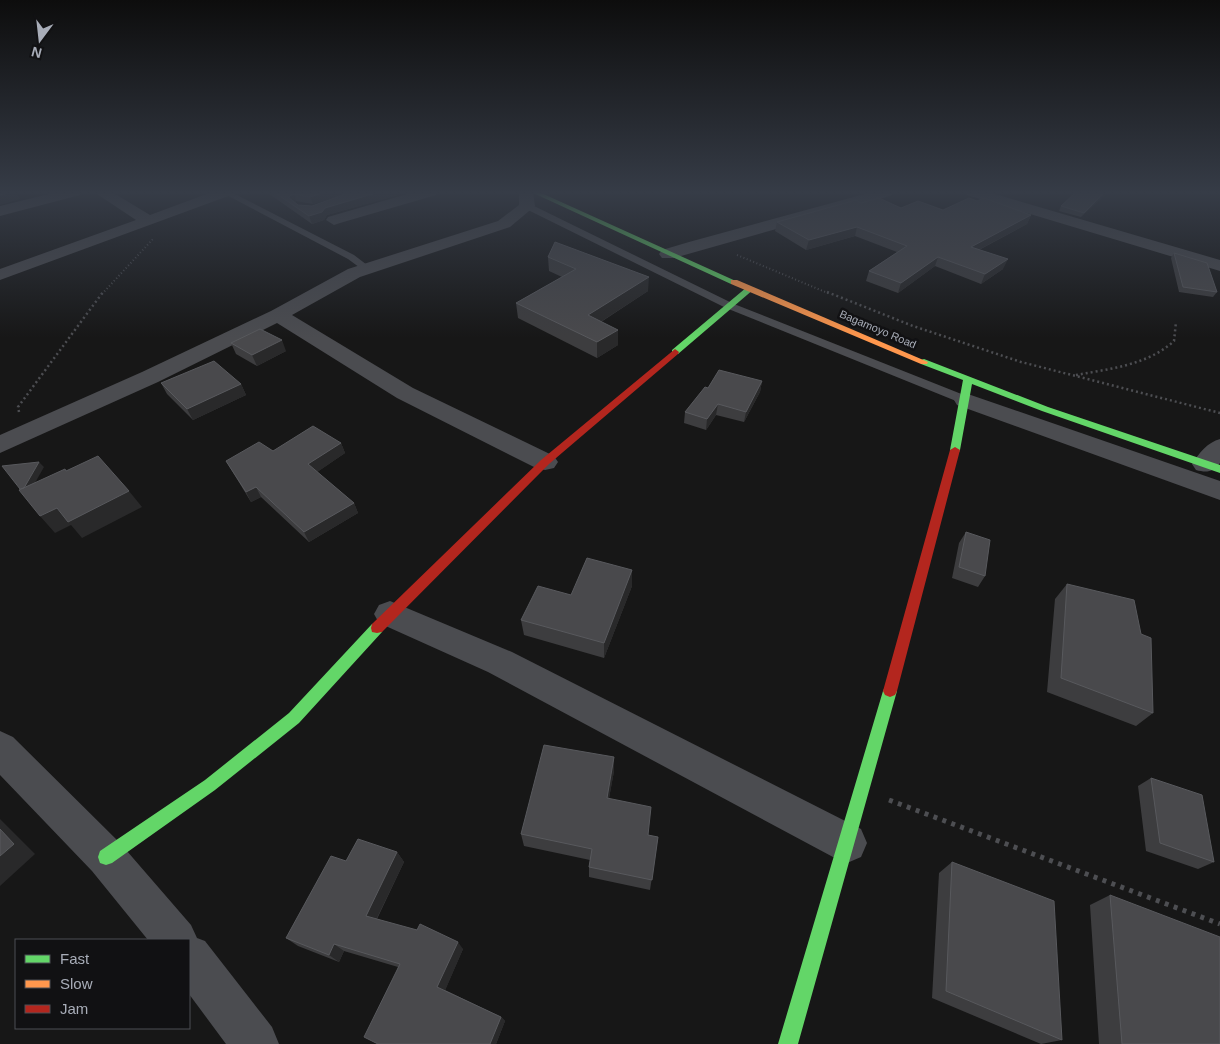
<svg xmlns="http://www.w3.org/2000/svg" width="1220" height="1044" font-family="Helvetica,sans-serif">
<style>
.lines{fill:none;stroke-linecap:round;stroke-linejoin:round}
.path-far2{stroke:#4d4e52;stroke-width:2;stroke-dasharray:1 2.5;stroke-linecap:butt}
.path-far1{stroke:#4d4e52;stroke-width:2.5;stroke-dasharray:2 3;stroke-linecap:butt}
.path{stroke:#4d4e52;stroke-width:5;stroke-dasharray:4 5.5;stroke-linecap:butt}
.lane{fill:#4b4c50;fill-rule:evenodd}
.street{fill:#4b4c50;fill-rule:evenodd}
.fast{fill:#63d668;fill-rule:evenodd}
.slow{fill:#ff974d;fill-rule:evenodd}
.jam{fill:#b3261e;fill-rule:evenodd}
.wall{fill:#3d3d3f;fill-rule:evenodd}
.shaded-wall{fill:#29292a}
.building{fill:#49494c;stroke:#58595d}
.labels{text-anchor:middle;stroke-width:5;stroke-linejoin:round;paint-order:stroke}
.far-street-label{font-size:11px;fill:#a8adb8;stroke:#111113}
</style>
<rect width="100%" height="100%" fill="#171717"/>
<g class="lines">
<!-- path-far2 -->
<path class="path-far2" d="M737,255L830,294
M102,294L153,239"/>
<!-- path-far1 -->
<path class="path-far1" d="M827,292L913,326L1021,362L1220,413
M1076,375C1109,369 1148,365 1174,341L1176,322
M19,412L18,407L103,292"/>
<!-- path -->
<path class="path" d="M889,800L1220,924"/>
<!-- lane -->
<path class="lane" d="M221,192H231L354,255L371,268L363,270L348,259Z
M524,204H530L734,304L969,397L971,400L965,404L961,403L726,308L524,208Z"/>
<!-- street -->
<path class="street" d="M57,192H82L80,195L0,216V206Z
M94,192H112L150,215L212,192H233L231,195L0,280V269L136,220Z
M414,192H438L436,195L340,223L334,225L326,220L328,217Z
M519,192H533L535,206L510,227L360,277L292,315L413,388L554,456L558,462L554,468L545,470L536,468L397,398L277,323L158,382L0,453V435L142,372L271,311L348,269L498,221L519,205Z
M872,192H894L892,195L865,204L674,258H662L659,254L662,250L689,242Z
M965,192H988L1220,260V271L967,195Z
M965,393L1220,481V500L957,405L954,400L957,395Z
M1220,439V463C1213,472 1207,473 1196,470L1192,464C1199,453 1208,442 1220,439Z
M390,601L512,652L861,829L867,843L861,857L847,863L833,857L488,672L379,623L374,614L379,605Z
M0,731L13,737L120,843L191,925L197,938L205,941L272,1027L279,1044H226L189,994V940H148L92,871L0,775Z"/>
<!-- fast -->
<path class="fast" d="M531,192H539L738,282L731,284Z
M747,287L754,289L678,354H672V350Z
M924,359L1048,407L1220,465V473L1042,411L972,384L960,450L959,452H951L950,450L963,380L921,364V360Z
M377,623L382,624L383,628L382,632L299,723L215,790L112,863L106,865L100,863L98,857L100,851L205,780L289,713L372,624Z
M890,685L895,687L897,691L798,1044H778L883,691L885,687Z"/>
<!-- slow -->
<path class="slow" d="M731,280H737L928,362L927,364H921L731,284Z"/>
<!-- jam -->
<path class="jam" d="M675,349L679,352L678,354L549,464L382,632L377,633L372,632L371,628L372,624L541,460Z
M955,447L960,450L897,691L895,695L890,697L885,695L883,691L950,450Z"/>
</g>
<!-- wall -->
<path class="wall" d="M267,192H398V195L327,215L324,220L312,224L268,193ZM342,195L312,206L298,205L295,202L296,201L313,204Z
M1076,192H1108L1081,217L1059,211L1061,206Z
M977,201L1031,215L1027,224L979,250L1003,269L981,284L935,266L898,293L866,281L869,271L897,252L855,236L806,250L775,231L777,222L861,203L901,208L943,210Z
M1174,253L1217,292L1213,297L1179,292L1171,258Z
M548,257L648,291L601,322L618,345L597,358L518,318L516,303L562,277L549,271Z
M231,343L286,351L257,366L236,354Z
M762,381L760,392L744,422L716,415L706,430L684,423L685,412L708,388Z
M161,383L241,384L246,395L193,420L167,394Z
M341,443L345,453L317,472L354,503L358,513L309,542L261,497L251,502L226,461L273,451Z
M966,532L985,576L978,587L952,578L959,543Z
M632,570V586L604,658L524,635L521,620L571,595Z
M1067,584L1153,713L1136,726L1047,692L1055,599Z
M614,757V771L609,798L648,835L658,837L650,890L589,877V867L590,860L524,846L521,834Z
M1151,778L1214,862L1198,869L1146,851L1138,786Z
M397,852L404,862L377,919L463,949L445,990L501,1017L505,1021L496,1044H378L398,967L344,951L339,962L298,946L286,938L346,861Z
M952,862L1062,1040L1041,1044L932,998L939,873Z
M1110,895L1220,1044H1099L1090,905Z"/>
<!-- shaded-wall -->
<path class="shaded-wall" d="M12,192H16L20,199L0,205V195Z
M326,192H353L313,204L310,197Z
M379,192H398V195L327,215L324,220L312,224L309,216L325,208Z
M1105,192H1108L1081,217L1084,213Z
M294,194L296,201L291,204L288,197Z
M1031,215L1027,224L967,256L971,247Z
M857,227L855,236L806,250L809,240Z
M938,257L935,266L898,293L901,283Z
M1008,259L1003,269L981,284L985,274Z
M649,277L648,291L588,330V315Z
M618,330V345L597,358V342Z
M282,340L286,351L257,366L252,355Z
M762,381L760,392L744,422L746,412Z
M241,384L246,395L193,420L187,409Z
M718,404L716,415L706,430L707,419Z
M341,443L345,453L313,475L308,464Z
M39,462L44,467L27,497L22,491Z
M256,487L261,497L251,502L246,492Z
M129,491L142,507L82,538L71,525L55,533L40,516L57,508Z
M354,503L358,513L309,542L304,532Z
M632,570V586L604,658V643Z
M614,757V771L607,810V798Z
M0,819L35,854L0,886Z
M397,852L404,862L374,924L366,916Z
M458,942L463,949L444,993L437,987Z
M334,944L344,951L339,962L329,955Z
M501,1017L505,1021L496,1044H490Z"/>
<!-- building -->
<path class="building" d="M0,192H12L0,195Z
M274,192H326L310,197L294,194L288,197L298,205L312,206L351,192H379L325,208L322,212L309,216Z
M1076,192H1105L1084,213L1061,206Z
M879,198L901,208L918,201L943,210L969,198L977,201L984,198L1031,215L971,247L1008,259L985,274L938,257L901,283L869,271L907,246L857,227L809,240L777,222L856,200L861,203Z
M555,242L649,277L588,315L618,330L597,342L516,303L576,269L548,257Z
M1174,253L1207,263L1217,292L1183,287Z
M260,329L282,340L252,355L231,343Z
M214,361L241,384L187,409L161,383Z
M719,370L762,381L746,412L718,404L707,419L685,412L705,387L708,388Z
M313,426L341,443L308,464L354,503L304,532L256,487L246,492L226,461L259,442L273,451Z
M98,456L129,491L68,522L57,508L40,516L19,490L65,469L66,471Z
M39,462L24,488L20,489L2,466Z
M966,532L990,540L985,576L959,567Z
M587,558L632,570L604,643L521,620L538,586L571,595Z
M1067,584L1134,600L1141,634L1151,638L1153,713L1061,678Z
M544,745L614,757L607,798L651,807L648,835L658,837L652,880L589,867L592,849L521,834Z
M1151,778L1202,795L1214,862L1160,843Z
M0,829L14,844L0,856Z
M358,839L397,852L366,916L417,930L420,924L458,942L437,987L501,1017L490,1044H378L364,1037L400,964L334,944L329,955L286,938L331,856L346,861Z
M952,862L1054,901L1062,1040L946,991Z
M1110,895L1220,937V1044H1122Z"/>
<!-- sky -->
<linearGradient id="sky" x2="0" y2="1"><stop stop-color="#0d0d0d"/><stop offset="0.57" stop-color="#363c47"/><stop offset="1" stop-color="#363c47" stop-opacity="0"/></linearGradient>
<rect width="1220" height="338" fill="url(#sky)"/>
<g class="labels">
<!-- far-street labels -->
<g class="far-street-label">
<text transform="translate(878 329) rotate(23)" y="4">Bagamoyo Road</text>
</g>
</g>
<!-- legend -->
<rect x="15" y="939" width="175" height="90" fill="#111113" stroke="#4d4f55"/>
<rect x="25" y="955" width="25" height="8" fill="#63d668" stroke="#4d4f55"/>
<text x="60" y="964" font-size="15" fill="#a8adb8">Fast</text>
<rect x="25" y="980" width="25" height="8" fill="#ff974d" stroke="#4d4f55"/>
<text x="60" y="989" font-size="15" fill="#a8adb8">Slow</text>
<rect x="25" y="1005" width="25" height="8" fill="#b3261e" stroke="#4d4f55"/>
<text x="60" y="1014" font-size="15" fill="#a8adb8">Jam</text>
<!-- north arrow -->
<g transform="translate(40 40) rotate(195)" stroke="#111113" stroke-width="4" paint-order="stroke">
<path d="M0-4L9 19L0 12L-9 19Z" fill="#a8adb8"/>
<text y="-8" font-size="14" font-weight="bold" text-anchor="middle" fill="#a8adb8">N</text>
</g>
</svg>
